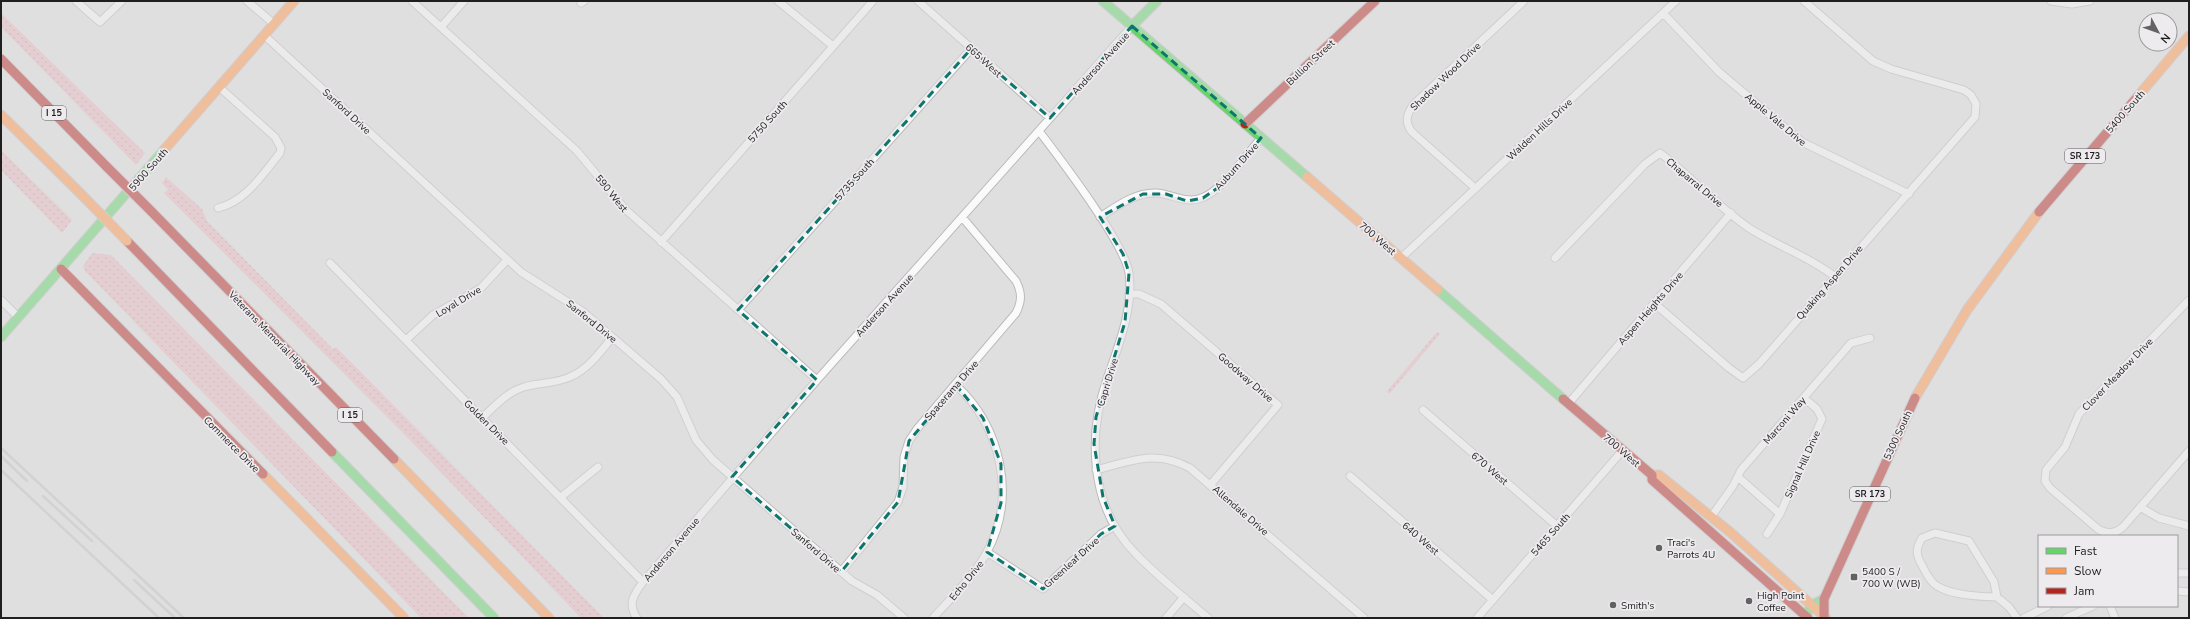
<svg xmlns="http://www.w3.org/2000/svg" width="2190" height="619" font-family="'Nunito Sans',sans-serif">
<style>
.grass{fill:url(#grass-dots)}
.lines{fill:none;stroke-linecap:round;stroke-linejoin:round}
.street-casing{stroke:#bcbbbc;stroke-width:9}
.fast-casing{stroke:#bcbbbc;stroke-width:11}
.slow-casing{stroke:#bcbbbc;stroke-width:11}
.jam-casing{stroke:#bcbbbc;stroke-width:11}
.street{stroke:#fafafa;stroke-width:7}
.fast{stroke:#63d668;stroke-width:9}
.slow{stroke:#ff974d;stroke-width:9}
.jam{stroke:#b3261e;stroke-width:9}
.rail{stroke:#c4c3c4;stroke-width:2.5}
.slow-bridge-casing{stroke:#bcbbbc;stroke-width:11;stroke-linecap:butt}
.jam-bridge-casing{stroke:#bcbbbc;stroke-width:11;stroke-linecap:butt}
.slow-bridge{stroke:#ff974d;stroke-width:9}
.jam-bridge{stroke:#b3261e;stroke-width:9}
.marked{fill:none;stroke:#0f766e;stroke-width:3;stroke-dasharray:8 5;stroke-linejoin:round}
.poi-dot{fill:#636263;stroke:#eeebee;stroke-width:1.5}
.labels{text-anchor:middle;stroke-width:3.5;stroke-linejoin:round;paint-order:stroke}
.shield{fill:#eeebee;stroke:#5e5c5e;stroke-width:1}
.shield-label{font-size:9px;font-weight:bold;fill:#201f20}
.street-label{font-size:10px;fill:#201f20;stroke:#eeebee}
.poi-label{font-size:10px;fill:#201f20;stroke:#eeebee;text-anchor:start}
</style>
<defs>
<pattern id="grass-dots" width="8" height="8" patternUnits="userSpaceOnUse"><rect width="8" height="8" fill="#e8bbc2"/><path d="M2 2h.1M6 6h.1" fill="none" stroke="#c7a0a6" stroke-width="1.8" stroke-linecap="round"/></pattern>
</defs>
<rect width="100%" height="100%" fill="#e0dfe0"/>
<!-- grass -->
<path class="grass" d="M1,13L145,153L136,165L1,27Z
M1,150L72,220L62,233L1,170Z
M166,177L202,209L207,221L333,349L336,347L604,618H581L405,435L164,193L168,190L162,183Z
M92,253L111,255L469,618H421L85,271L83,266Z
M1437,332L1440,334L1390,393H1388L1387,391Z"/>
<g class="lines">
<defs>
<path id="street" d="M76,1L100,22L122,1
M247,1L274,24
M412,1L577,151L625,209L817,380
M778,1L833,46
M918,1L1050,118
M2051,1L2072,4L2090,1
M581,3L584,1
M1663,13L1719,72L1802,142L1909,194
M441,27L464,1
M264,35L521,272L582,311L661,379L677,397L696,440L713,460L852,581L877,595L904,618
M1039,131C1061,160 1124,242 1129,273C1134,308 1118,347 1107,379C1087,437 1090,508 1136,554C1158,577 1184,597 1208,618
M1475,188L1412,132C1404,122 1407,113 1414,104L1524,1
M218,208C246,201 262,175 280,153L281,148L275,137L219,87
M1100,217C1116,207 1135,192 1156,193C1173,194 1187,205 1204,197C1223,189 1247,154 1261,138
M661,242L873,1
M1401,258L1676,1
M1555,258L1645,164L1660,153C1691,176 1717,206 1749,228C1777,246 1808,256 1834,276
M330,263L643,582
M1129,294H1139L1161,304L1278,405L1211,484
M1,300L18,317
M2189,300L2079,414L2065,447L2046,470L2045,481L2050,488L2098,529C2107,535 2115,534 2123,527L2189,451
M1654,303L1729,368L1743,378L1759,364L1975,117L1976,104L1971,95L1964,90L1891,69L1873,61L1804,1
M738,310L971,49
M406,340L433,315L481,288L507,260
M1569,403L1731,213
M1423,410L1557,526
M482,418C495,406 507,392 524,387C540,382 557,384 572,376C589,368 600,352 612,338
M1096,470C1131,461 1156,449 1190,468L1364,618
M1350,476L1493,600
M1738,477L1780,514
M561,497L598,467
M2140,507L2159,518L2189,526
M1711,517L1733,486L1741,470L1851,343L1870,338
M1935,533L1969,541L1994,582L1997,597C1981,597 1951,595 1937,586C1930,582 1926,573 1923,567C1916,556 1915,549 1922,538Z
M1767,534L1780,514L1822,419L1817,409L1804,398
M987,552L1043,589L1101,534L1115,526
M841,572L898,502L903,487L904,457L909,441L917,429L1016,313C1022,301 1022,293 1016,281L962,217
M2177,573H2189
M2177,591L2189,592
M1997,597L2009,607L2017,618
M2110,606L2115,618
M637,618C627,604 634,594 643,582L817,380L1132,26
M933,618C952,597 974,576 987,552C1017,496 1001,427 956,385
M1166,618L1184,597
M1477,618L1623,450
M2024,618L2048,606
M2066,618L2093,606"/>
<path id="fast" d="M1103,1L1307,177
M1132,26L1157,1
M1438,290L1563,399
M1,337L164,150
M332,452L494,618
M1804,618L1812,605L1824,599"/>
<path id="slow" d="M2139,95L2189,36
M1,115L80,193
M164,150L294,1
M1307,177L1438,290
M1915,398L1967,310L2039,212
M394,459L549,618
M263,474L404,618
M1652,475H1659L1730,532L1826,618"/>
<path id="jam" d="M1,59L107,167
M1245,124L1375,1
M151,211L394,459
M2039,212L2139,95
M127,241L332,452
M61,269L263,474
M1563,399L1652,475V480L1808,618
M1824,618V599L1915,398"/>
</defs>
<!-- street casing -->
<use href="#street" class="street-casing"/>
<!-- fast casing -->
<use href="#fast" class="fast-casing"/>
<!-- slow casing -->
<use href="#slow" class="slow-casing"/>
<!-- jam casing -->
<use href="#jam" class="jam-casing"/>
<!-- street -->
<use href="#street" class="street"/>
<!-- fast -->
<use href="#fast" class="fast"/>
<!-- slow -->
<use href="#slow" class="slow"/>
<!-- jam -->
<use href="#jam" class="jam"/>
<!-- rail -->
<path class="rail" d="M1,448L184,618
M1,456L27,481
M1,470L159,618
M43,496L92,541
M134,580L175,618"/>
<defs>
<path id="slow-bridge" d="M80,193L127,241"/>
<path id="jam-bridge" d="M107,167L151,211"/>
</defs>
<!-- slow-bridge casing -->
<use href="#slow-bridge" class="slow-bridge-casing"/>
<!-- jam-bridge casing -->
<use href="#jam-bridge" class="jam-bridge-casing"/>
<!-- slow-bridge -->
<use href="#slow-bridge" class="slow-bridge"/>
<!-- jam-bridge -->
<use href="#jam-bridge" class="jam-bridge"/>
</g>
<!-- marked area -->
<path d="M0 0H2190V619H0ZM1132,26L1261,138L1219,187L1203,198L1187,201L1166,194H1143L1100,217L1123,254L1129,273L1125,322L1096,417L1094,444L1103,497L1115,526L1101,534L1043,589L987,552L1001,503V464L983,418L956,385L909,441L898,502L841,572L732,477L817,380L738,310L971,49L1050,118Z" fill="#e0dfe0" fill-opacity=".55" fill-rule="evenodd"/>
<path class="marked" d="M1132,26L1261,138L1219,187L1203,198L1187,201L1166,194H1143L1100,217L1123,254L1129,273L1125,322L1096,417L1094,444L1103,497L1115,526L1101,534L1043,589L987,552L1001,503V464L983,418L956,385L909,441L898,502L841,572L732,477L817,380L738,310L971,49L1050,118Z"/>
<!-- markers -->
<g class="poi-dot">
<circle cx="1659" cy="548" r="4"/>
<rect x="1850" y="573" width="8" height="8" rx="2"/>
<circle cx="1749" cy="601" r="4"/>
<circle cx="1613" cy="605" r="4"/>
</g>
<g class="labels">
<!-- shield labels -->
<g class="shield">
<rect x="42" y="106" width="24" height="14" rx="3"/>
<rect x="2065" y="149" width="40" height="14" rx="3"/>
<rect x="338" y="408" width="24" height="14" rx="3"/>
<rect x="1850" y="487" width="40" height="14" rx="3"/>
</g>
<g class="shield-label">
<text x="54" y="116">I 15</text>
<text x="2085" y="159">SR 173</text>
<text x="350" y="418">I 15</text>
<text x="1870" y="497">SR 173</text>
</g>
<!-- street labels -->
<g class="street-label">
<text transform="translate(984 60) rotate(42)" y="4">665 West</text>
<text transform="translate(1310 62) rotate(-43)" y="4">Bullion Street</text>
<text transform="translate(1100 63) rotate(-48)" y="4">Anderson Avenue</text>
<text transform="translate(1445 76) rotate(-44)" y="4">Shadow Wood Drive</text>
<text transform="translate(347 111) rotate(43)" y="4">Sanford Drive</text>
<text transform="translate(2125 111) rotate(-49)" y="4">5400 South</text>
<text transform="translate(1776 119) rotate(40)" y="4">Apple Vale Drive</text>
<text transform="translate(767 121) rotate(-48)" y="4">5750 South</text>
<text transform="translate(1539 129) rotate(-43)" y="4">Walden Hills Drive</text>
<text transform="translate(1236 166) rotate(-48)" y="4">Auburn Drive</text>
<text transform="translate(148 169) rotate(-49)" y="4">5900 South</text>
<text transform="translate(854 179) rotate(-48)" y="4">5735 South</text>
<text transform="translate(1695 182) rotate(40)" y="4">Chaparral Drive</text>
<text transform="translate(612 193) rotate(51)" y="4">590 West</text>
<text transform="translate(1378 238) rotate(41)" y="4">700 West</text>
<text transform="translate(1829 282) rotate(-49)" y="4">Quaking Aspen Drive</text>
<text transform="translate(458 301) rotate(-31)" y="4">Loyal Drive</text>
<text transform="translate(884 305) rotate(-48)" y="4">Anderson Avenue</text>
<text transform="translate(1650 308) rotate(-49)" y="4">Aspen Heights Drive</text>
<text transform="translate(592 321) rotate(39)" y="4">Sanford Drive</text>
<text transform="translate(275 338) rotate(46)" y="4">Veterans Memorial Highway</text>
<text transform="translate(2117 374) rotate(-46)" y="4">Clover Meadow Drive</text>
<text transform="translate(1246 377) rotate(41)" y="4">Goodway Drive</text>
<text transform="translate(1107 382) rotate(-73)" y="4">Capri Drive</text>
<text transform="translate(951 390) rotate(-49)" y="4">Spacerama Drive</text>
<text transform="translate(1784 420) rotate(-49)" y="4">Marconi Way</text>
<text transform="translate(487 422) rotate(45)" y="4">Golden Drive</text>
<text transform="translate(1897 435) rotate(-65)" y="4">5300 South</text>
<text transform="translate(232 444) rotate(45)" y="4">Commerce Drive</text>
<text transform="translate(1622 450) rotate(41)" y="4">700 West</text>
<text transform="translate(1802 464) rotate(-66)" y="4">Signal Hill Drive</text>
<text transform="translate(1490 468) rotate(41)" y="4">670 West</text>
<text transform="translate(1241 510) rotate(41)" y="4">Allendale Drive</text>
<text transform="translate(1550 534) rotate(-49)" y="4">5465 South</text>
<text transform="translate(1421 538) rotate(41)" y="4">640 West</text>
<text transform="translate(671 549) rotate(-50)" y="4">Anderson Avenue</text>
<text transform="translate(816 550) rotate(41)" y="4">Sanford Drive</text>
<text transform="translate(1071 562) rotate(-42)" y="4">Greenleaf Drive</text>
<text transform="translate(966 580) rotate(-51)" y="4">Echo Drive</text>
</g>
<!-- poi labels -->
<g class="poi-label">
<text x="1667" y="546">Traci's<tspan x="1667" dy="12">Parrots 4U</tspan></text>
<text x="1862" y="575">5400 S /<tspan x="1862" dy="12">700 W (WB)</tspan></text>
<text x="1757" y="599">High Point<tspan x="1757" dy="12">Coffee</tspan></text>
<text x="1621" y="609">Smith's</text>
</g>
</g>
<!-- border -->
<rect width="2190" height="619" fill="none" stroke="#201f20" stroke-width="4"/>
<!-- legend -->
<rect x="2038" y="535" width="140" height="72" fill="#eeebee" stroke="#9c999c"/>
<rect x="2046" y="548" width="20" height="6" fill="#63d668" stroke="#9c999c"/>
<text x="2074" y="555" font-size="12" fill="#201f20">Fast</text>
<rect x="2046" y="568" width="20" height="6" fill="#ff974d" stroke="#9c999c"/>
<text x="2074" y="575" font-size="12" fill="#201f20">Slow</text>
<rect x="2046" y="588" width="20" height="6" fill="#b3261e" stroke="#9c999c"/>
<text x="2074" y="595" font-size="12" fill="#201f20">Jam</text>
<!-- north arrow -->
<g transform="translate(2158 32) rotate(131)"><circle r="19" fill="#eeebee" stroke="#9c999c"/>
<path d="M0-3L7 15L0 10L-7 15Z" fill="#636263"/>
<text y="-6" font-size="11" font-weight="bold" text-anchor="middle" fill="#201f20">N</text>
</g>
</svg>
